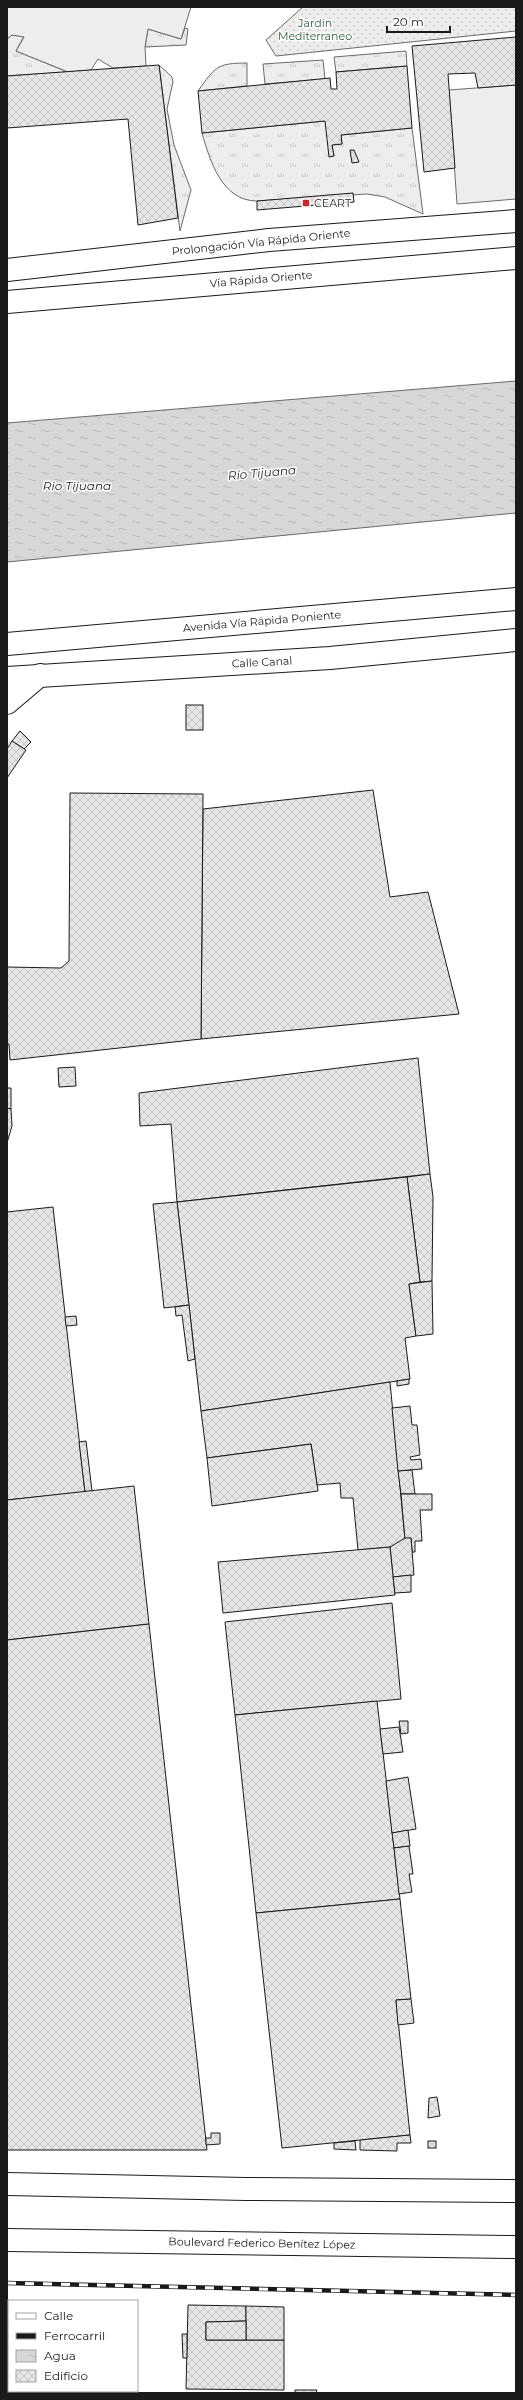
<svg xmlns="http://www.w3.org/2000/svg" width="523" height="2400" font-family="Montserrat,sans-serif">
  <defs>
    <pattern id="grass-tufts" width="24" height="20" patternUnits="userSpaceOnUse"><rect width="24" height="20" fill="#ededed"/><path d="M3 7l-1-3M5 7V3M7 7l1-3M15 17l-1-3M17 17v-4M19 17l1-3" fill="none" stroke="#cbcbcb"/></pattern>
    <pattern id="garden-dots" width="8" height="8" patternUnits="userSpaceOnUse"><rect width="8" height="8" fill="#ededed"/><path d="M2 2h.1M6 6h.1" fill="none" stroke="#cbcbcb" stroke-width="1.8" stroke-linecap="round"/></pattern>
    <pattern id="water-ripples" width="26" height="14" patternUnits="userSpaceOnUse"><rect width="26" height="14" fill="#d7d7d7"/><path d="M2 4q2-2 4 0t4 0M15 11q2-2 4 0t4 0" fill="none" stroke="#b8b8b8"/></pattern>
    <pattern id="building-cross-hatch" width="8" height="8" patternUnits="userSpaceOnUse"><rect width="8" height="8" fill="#e6e6e6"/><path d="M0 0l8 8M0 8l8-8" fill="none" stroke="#c5c5c5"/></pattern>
  </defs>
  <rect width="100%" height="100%" fill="#fff"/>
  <g fill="url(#grass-tufts)" stroke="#6a6a6a">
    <path d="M 185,28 L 188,29 L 186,45 L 145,47 L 148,29 L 181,39 Z"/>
    <path d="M 12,35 L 24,36 L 16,51 L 68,72 L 7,76 L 7,39 Z"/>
    <path d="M 406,51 L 407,66 L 336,72 L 334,57 Z"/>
    <path d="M 323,60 L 325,79 L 265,84 L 263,64 Z"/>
    <path d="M 247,63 L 247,86 L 198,91 C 215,67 217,63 247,63 Z"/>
    <path d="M 159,65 L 172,77 L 173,82 L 167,109 L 174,145 L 191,190 L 180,231 Z"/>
    <path d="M 325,121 L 334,156 L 332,145 L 342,144 L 341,135 L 412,128 L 423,214 L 385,197 L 367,194 L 257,201 C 222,201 210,161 202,133 Z"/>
  </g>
  <path fill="url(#garden-dots)" stroke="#6a6a6a" d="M 303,7 L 516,7 L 516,31 L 276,56 L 266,40 Z"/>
  <g fill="#ededed" stroke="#6a6a6a">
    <path d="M 7,7 L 191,7 L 181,39 L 148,29 L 145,47 L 146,66 L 113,68 L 98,59 L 91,70 L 68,72 L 16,51 L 24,37 L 12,35 L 7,39 Z"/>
    <path d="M 516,85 L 516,199 L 457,204 L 449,90 Z"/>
  </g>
  <path fill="url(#water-ripples)" stroke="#6a6a6a" d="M 516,381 L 516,513 L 7,562 L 7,423 Z"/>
  <g fill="url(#building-cross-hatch)" stroke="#1a1a1a">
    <path d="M 516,37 L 516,85 L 478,88 L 475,73 L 448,74 L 455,168 L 424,172 L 412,46 Z"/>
    <path d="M 159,65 L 178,218 L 138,225 L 128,119 L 7,128 L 7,76 Z"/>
    <path d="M 407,66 L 412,128 L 341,135 L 342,144 L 332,145 L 334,156 L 329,157 L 325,121 L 202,133 L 198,91 L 330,78 L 331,89 L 337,89 L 336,72 Z"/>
    <path d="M 350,150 L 354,150 L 359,162 L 352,163 Z"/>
    <path d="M 353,193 L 354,202 L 257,210 L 257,201 Z"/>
    <rect x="186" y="705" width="17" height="25"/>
    <path d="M 20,731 L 31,742 L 24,749 L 12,741 Z"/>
    <path d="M 12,741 L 26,750 L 7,778 L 7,749 Z"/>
    <path d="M 373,790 L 390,897 L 428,892 L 459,1014 L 201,1039 L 203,809 Z"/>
    <path d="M 70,793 L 203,794 L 201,1039 L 10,1060 L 9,1044 L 7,1044 L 7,967 L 61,968 L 69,961 Z"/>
    <path d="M 418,1058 L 430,1174 L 177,1202 L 171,1124 L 140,1126 L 139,1093 Z"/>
    <path d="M 75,1067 L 76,1086 L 59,1087 L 58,1068 Z"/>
    <path d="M 7,1088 L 11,1088 L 11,1109 L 7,1108 Z"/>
    <path d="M 7,1108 L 11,1109 L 12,1126 L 7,1143 Z"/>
    <path d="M 430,1174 L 433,1197 L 432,1281 L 420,1282 L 407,1177 Z"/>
    <path d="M 407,1177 L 420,1282 L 409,1284 L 416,1336 L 405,1338 L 410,1379 L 201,1411 L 177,1202 Z"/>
    <path d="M 177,1202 L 189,1305 L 164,1308 L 153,1204 Z"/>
    <path d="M 53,1207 L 85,1492 L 7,1500 L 7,1212 Z"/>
    <path d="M 432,1281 L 433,1334 L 416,1336 L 409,1284 Z"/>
    <path d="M 189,1305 L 195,1359 L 188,1361 L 182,1315 L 176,1316 L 175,1307 Z"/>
    <path d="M 76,1316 L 77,1325 L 66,1326 L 65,1317 Z"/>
    <path d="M 409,1379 L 409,1384 L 397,1386 L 397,1381 Z"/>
    <path d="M 390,1382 L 405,1539 L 391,1547 L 358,1550 L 353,1498 L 341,1498 L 340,1483 L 317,1485 L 311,1444 L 207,1458 L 201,1411 Z"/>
    <path d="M 410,1406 L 412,1425 L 417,1425 L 420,1455 L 410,1457 L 411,1460 L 421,1459 L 422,1469 L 398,1471 L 392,1408 Z"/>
    <path d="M 86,1441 L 92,1491 L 85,1492 L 79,1442 Z"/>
    <path d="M 311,1444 L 318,1491 L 212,1506 L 207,1458 Z"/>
    <path d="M 412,1470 L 415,1494 L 401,1494 L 398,1471 Z"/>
    <path d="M 134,1486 L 149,1624 L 7,1640 L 7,1500 Z"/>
    <path d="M 401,1494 L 432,1494 L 432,1510 L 420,1510 L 422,1541 L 415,1541 L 415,1552 L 412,1552 L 411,1538 L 405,1539 Z"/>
    <path d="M 405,1538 L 411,1538 L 414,1575 L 393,1577 L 390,1547 Z"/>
    <path d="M 390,1547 L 395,1595 L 223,1613 L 218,1562 Z"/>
    <path d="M 411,1575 L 411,1592 L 395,1593 L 393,1577 Z"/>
    <path d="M 392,1603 L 401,1699 L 235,1715 L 225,1622 Z"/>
    <path d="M 149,1624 L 207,2150 L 7,2150 L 7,1640 Z"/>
    <path d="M 377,1701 L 400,1899 L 256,1913 L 235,1715 Z"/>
    <path d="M 399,1721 L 408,1721 L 408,1733 L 401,1734 Z"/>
    <path d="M 399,1727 L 403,1752 L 383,1754 L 380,1729 Z"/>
    <path d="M 408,1777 L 416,1829 L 392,1833 L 386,1781 Z"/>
    <path d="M 408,1830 L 410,1846 L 394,1848 L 392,1833 Z"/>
    <path d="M 409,1846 L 413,1874 L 409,1874 L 412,1892 L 399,1894 L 394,1848 Z"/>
    <path d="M 400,1899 L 411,1999 L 396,2000 L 410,2135 L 282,2148 L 256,1913 Z"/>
    <path d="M 411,1999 L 414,2023 L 398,2025 L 396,2000 Z"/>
    <path d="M 437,2097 L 440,2116 L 428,2118 L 429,2098 Z"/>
    <path d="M 211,2133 L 220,2133 L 220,2144 L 206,2145 L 206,2138 L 211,2138 Z"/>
    <path d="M 410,2135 L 411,2143 L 397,2143 L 397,2151 L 360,2150 L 360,2140 Z"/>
    <path d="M 355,2141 L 356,2150 L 334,2149 L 334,2143 Z"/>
    <rect x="428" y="2141" width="8" height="7"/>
    <path d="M 188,2305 L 246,2306 L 246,2321 L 206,2322 L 206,2340 L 284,2340 L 284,2390 L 186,2389 Z"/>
    <path d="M 246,2306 L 284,2307 L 284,2340 L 246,2340 Z"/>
    <path d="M 246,2321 L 246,2340 L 206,2340 L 206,2322 Z"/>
    <path d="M 182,2334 L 187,2334 L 187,2358 L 183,2358 Z"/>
    <rect x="7" y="2353" width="2" height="37"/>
    <path d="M 295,2390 L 317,2390 L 316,2393 L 295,2393 Z"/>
    <rect x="41" y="2391" width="29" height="2"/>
  </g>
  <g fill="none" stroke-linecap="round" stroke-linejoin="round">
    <defs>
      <g id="major">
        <path d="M 7,270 L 269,240 L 516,221"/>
        <path d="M 7,678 L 330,658 L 516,640"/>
        <path d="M 7,703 L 40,675"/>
        <path d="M 7,2184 L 246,2189 L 516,2191"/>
        <path d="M 7,2240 L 516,2247"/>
      </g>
      <g id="highway">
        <path d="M 7,302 L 516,258"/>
        <path d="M 7,644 L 516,599"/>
      </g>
    </defs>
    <use href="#major" stroke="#1a1a1a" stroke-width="24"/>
    <use href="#highway" stroke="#1a1a1a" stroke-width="24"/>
    <use href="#major" stroke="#fff" stroke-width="22"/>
    <use href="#highway" stroke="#fff" stroke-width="22"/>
    <defs>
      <path id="rail" d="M 7,2283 L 516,2295"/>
    </defs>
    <use href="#rail" stroke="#1a1a1a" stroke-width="4.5"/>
    <use href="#rail" stroke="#fff" stroke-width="3" stroke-dasharray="9" stroke-linecap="butt"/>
  </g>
  <rect fill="#c62828" stroke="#fff" stroke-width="1.5" x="302" y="199" width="8" height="8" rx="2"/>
  <g text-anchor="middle" stroke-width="3" stroke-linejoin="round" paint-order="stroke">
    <g font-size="11" fill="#2b5a34" stroke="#fff">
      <text x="315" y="27">Jardin<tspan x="315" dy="13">Mediterraneo</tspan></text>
    </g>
    <g font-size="11" fill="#1a1a1a" stroke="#fff" text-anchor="start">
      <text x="314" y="207">CEART</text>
    </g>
    <g font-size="11" fill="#1a1a1a" stroke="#fff">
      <text transform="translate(261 242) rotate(-6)" y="4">Prolongación Vía Rápida Oriente</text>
      <text transform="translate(261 279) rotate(-5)" y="4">Vía Rápida Oriente</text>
      <text transform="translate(262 621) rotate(-5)" y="4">Avenida Vía Rápida Poniente</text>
      <text transform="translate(262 662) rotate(-3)" y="4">Calle Canal</text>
      <text transform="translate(262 2243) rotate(1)" y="4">Boulevard Federico Benítez López</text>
    </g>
    <g font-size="12" font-style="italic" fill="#1a1a1a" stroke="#fff">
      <text transform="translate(262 473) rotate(-5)" y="4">Río Tijuana</text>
      <text x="77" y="490">Rio Tijuana</text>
    </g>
  </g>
  <rect width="523" height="2400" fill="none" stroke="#1a1a1a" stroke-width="16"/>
  <rect x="8" y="2300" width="130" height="92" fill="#ffffff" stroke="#a3a3a3"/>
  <rect x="16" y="2313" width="20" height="6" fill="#ffffff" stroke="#a3a3a3"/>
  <text x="44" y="2320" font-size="12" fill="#1a1a1a">Calle</text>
  <rect x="16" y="2333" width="20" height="6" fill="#1a1a1a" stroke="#a3a3a3"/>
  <text x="44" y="2340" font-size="12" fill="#1a1a1a">Ferrocarril</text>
  <rect x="16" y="2350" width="20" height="12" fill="url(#water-ripples)" stroke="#a3a3a3"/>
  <text x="44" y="2360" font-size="12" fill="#1a1a1a">Agua</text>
  <rect x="16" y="2370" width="20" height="12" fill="url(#building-cross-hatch)" stroke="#a3a3a3"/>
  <text x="44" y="2380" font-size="12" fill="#1a1a1a">Edificio</text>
  <path d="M387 26v6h63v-6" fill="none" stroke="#1a1a1a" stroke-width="2"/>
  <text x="393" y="26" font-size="12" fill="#1a1a1a" stroke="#ffffff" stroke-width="3" paint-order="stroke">20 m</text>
</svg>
